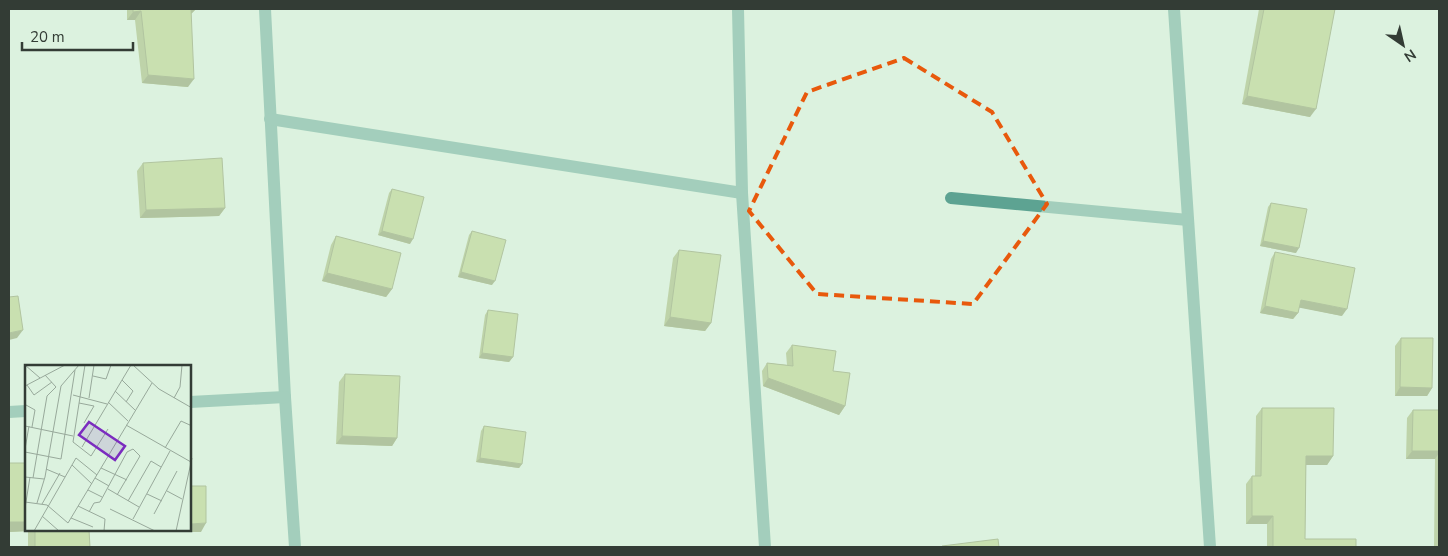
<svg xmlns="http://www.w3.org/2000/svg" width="1448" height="556" font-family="'Nunito Sans',sans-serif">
  <rect width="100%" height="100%" fill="#dcf2df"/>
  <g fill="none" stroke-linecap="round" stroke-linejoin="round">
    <g stroke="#5da392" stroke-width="12">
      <path d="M 265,9 L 285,397 L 295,547"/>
      <path d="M 738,9 L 742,193 L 765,547"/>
      <path d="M 1174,9 L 1210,547"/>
      <path d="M 270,119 L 742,193"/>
      <path d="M 951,198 L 1188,220"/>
      <path d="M 190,402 L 285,397"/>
      <path d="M 9,412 L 26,411"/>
    </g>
  </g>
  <g fill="#99ae68">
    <path d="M 127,9 L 196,9 L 191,14 L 188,87 L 142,83 L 135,20 L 127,20 Z"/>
    <path d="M 1259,9 L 1335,9 L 1310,117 L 1242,104 Z"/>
    <path d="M 143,163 L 225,208 L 219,216 L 140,218 L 137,171 Z"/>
    <path d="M 392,189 L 410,244 L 378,235 L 389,193 Z"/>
    <path d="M 1271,203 L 1296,253 L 1260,246 L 1268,207 Z"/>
    <path d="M 472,231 L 492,285 L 458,277 L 469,235 Z"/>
    <path d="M 336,236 L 392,289 L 386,297 L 322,281 L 331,245 Z"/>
    <path d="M 679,250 L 711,323 L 705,331 L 664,326 L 673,258 Z"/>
    <path d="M 1275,252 L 1342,316 L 1299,307 L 1298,313 L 1293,319 L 1260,313 L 1271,259 Z"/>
    <path d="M 488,310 L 513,357 L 509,362 L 479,358 L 485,315 Z"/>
    <path d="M 1401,338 L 1432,388 L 1427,396 L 1395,396 L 1395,346 Z"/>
    <path d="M 792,345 L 833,371 L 845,406 L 839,415 L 763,386 L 762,371 L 767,363 L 787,365 L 786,353 Z"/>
    <path d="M 345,374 L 397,438 L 392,446 L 336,444 L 339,382 Z"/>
    <path d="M 1262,408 L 1333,456 L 1327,465 L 1306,465 L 1305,539 L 1356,547 L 1267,547 L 1267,524 L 1246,524 L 1246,484 L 1252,476 L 1255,476 L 1256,416 Z"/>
    <path d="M 1413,410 L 1439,410 L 1439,547 L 1434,547 L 1435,459 L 1406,459 L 1407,418 Z"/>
    <path d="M 484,426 L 522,464 L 519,468 L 476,462 L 481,431 Z"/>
    <path d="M 9,463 L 26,530 L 89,530 L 90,547 L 28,547 L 28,531 L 9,532 Z"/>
  </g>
  <g fill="#7d8d55">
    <path d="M 189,9 L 196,9 L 192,13 L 185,14 Z"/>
    <path d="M 141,11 L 135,20 L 127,20 L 133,12 Z"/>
    <path d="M 148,75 L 194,79 L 188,87 L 142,83 Z"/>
    <path d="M 1247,96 L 1316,109 L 1310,117 L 1242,104 Z"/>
    <path d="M 225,208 L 219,216 L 140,218 L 146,210 Z"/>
    <path d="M 382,231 L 413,239 L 410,244 L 378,235 Z"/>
    <path d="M 1263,241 L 1299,248 L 1296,253 L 1260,246 Z"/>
    <path d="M 461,272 L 495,281 L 492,285 L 458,277 Z"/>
    <path d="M 327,273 L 392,289 L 386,297 L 322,281 Z"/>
    <path d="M 1301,300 L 1347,309 L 1342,316 L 1296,307 Z"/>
    <path d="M 1265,306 L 1298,313 L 1293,319 L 1260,313 Z"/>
    <path d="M 670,317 L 711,323 L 705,331 L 664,326 Z"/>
    <path d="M 23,330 L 17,338 L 9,340 L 9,333 Z"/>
    <path d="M 482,353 L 513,357 L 509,362 L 479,358 Z"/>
    <path d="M 768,378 L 845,406 L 839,415 L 763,386 Z"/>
    <path d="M 1400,387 L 1432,388 L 1427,396 L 1395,396 Z"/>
    <path d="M 342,436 L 397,438 L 392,446 L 336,444 Z"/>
    <path d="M 1412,451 L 1439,451 L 1439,453 L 1435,459 L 1406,459 Z"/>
    <path d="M 1306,456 L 1333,456 L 1327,465 L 1300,465 Z"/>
    <path d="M 480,458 L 522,464 L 519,468 L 476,462 Z"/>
    <path d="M 1252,516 L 1273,516 L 1267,524 L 1246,524 Z"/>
    <path d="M 9,522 L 26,522 L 26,530 L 29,530 L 28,531 L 9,532 Z"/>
    <path d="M 206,523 L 201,532 L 155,532 L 156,530 L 190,530 L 190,524 Z"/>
  </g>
  <g fill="#b2ca79" stroke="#7d8d55">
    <path d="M 133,9 L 191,9 L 194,79 L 148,75 L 141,11 L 133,12 Z"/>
    <path d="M 1264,9 L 1335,9 L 1316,109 L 1247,96 Z"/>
    <path d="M 222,158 L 225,208 L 146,210 L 143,163 Z"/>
    <path d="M 392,189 L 424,197 L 413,239 L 382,231 Z"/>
    <path d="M 1271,203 L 1307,209 L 1299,248 L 1263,241 Z"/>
    <path d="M 472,231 L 506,240 L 495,281 L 461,272 Z"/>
    <path d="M 336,236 L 401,253 L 392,289 L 327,273 Z"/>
    <path d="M 679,250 L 721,255 L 711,323 L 670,317 Z"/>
    <path d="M 1275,252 L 1355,268 L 1347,309 L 1301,300 L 1298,313 L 1265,306 Z"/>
    <path d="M 18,296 L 23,330 L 9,333 L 9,297 Z"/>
    <path d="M 488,310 L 518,314 L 513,357 L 482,353 Z"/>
    <path d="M 1401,338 L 1433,338 L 1432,388 L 1400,387 Z"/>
    <path d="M 792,345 L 836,351 L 833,371 L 850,373 L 845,406 L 768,378 L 767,363 L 793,366 Z"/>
    <path d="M 345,374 L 400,376 L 397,438 L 342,436 Z"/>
    <path d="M 1262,408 L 1334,408 L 1333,456 L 1306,456 L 1305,539 L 1356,539 L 1356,547 L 1273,547 L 1273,516 L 1252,516 L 1252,476 L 1261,476 Z"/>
    <path d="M 1413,410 L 1439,410 L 1439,451 L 1412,451 Z"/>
    <path d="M 484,426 L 526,432 L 522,464 L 480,458 Z"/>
    <rect x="9" y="463" width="17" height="59"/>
    <path d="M 190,486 L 206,486 L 206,523 L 190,524 Z"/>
    <path d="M 35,530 L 89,530 L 90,547 L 35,547 Z"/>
    <path d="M 998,539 L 999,547 L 942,547 L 942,546 Z"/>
  </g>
  <path d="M0 0H1448V556H0ZM 904,58 L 992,112 L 1047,204 L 973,304 L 817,294 L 749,211 L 807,92 Z" fill="#dcf2df" fill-opacity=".55" fill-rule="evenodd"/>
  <path fill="none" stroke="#e8590c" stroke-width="4" stroke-dasharray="10 6" stroke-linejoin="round" d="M 904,58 L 992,112 L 1047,204 L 973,304 L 817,294 L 749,211 L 807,92 Z"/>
  <g transform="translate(25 365)">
    <rect width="166" height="166" fill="#dcf2df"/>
    <path fill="none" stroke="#98a99b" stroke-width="1" d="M 0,0 L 15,13M 60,0 L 48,77 L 66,91 L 83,64M 108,0 L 134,24 L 167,43M 20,10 L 31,22M 68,11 L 81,14 L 86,0M 97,15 L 108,26 L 101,37M 2,20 L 9,30 L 27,17M 0,21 L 40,0M 90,26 L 110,45M 48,30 L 82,39M 64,33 L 69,0M 149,33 L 155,22 L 157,0M 83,37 L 103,56M 54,38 L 69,41 L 59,58M 1,40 L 10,45 L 7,62M 101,60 L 166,97M 0,61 L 48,71M 57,82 L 106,0M 140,83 L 156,56 L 167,61M 0,84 L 4,61M 0,87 L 36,94 L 50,5M 47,100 L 67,119M 76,103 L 102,115M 21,104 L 40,112M 0,112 L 19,114M 8,113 L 22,31 L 31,22M 70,113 L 84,121M 83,124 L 114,142M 63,125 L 77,132M 142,126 L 157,134M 122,129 L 137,136M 103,136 L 126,96 L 136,102M 0,137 L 22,140 L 43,158 L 127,18M 12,138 L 20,112 L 36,21 L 54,0M 17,139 L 35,108M 53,141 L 80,154 L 79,166M 0,143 L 5,112M 85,144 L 130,166M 64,147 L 69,138 L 75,137 L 102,87 L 108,84 L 115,91 L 92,130M 129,149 L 152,106M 17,151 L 34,166M 46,153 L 68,162M 108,154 L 145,86M 9,166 L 51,93 L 72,110M 151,166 L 167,93"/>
    <path fill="#7b2cbf" fill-opacity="0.15" stroke="#7b2cbf" stroke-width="2.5" d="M 64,57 L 100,81 L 90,95 L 54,70 Z"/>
    <rect width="166" height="166" fill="none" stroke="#333c35" stroke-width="2.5"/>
  </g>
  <rect width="1448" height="556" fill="none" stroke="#333c35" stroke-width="20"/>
  <g transform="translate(1403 45) rotate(146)" stroke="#dcf2df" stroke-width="4" paint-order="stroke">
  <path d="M0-4L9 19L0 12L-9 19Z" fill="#333c35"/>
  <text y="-8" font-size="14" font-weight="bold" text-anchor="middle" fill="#333c35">N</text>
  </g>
  <path d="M22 42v8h111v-8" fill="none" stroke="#333c35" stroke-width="2.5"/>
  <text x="30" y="42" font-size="15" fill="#333c35" stroke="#dcf2df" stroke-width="4" paint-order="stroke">20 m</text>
</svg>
